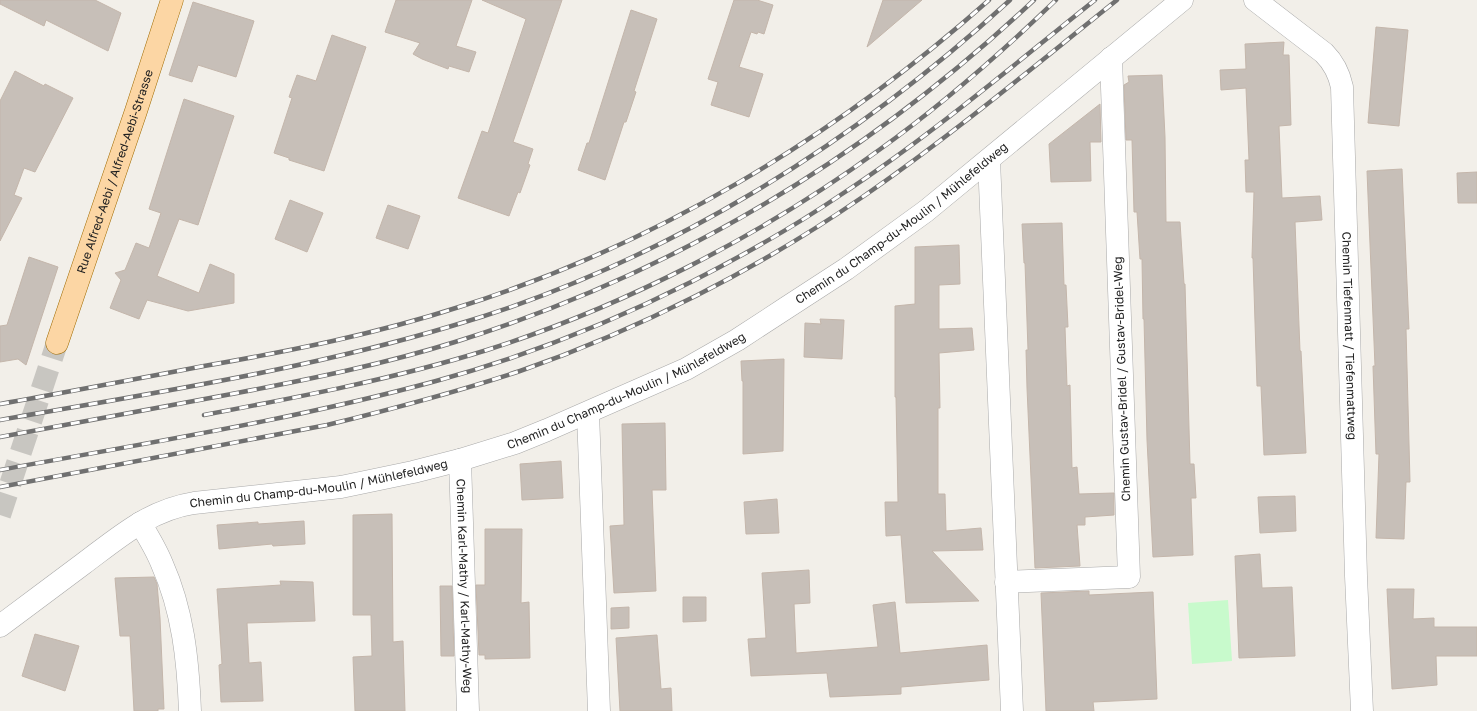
<svg xmlns="http://www.w3.org/2000/svg" width="1477" height="711" font-family="'Golos Text',sans-serif">
  <rect width="100%" height="100%" fill="#f2efe9"/>
  <path fill="#c8facc" d="M 1228,600 L 1232,661 L 1192,664 L 1188,603 Z"/>
  <g fill="#c7bfb8" stroke="#c4b6ab">
    <path d="M 0,0 L 95,0 L 121,13 L 108,51 L 46,20 L 44,26 L 0,4 Z"/>
    <path d="M 396,0 L 472,0 L 456,46 L 476,52 L 469,72 L 449,66 L 448,69 L 422,59 L 413,54 L 420,43 L 385,32 Z"/>
    <path d="M 482,0 L 562,0 L 513,142 L 533,149 L 528,164 L 530,165 L 520,193 L 518,192 L 509,216 L 458,198 L 482,131 L 488,133 L 526,19 Z"/>
    <path d="M 734,0 L 757,0 L 773,5 L 764,34 L 758,32 L 757,34 L 751,32 L 739,67 L 763,74 L 749,117 L 711,105 L 718,82 L 708,79 Z"/>
    <path d="M 883,0 L 922,0 L 867,47 Z"/>
    <path d="M 193,2 L 254,21 L 236,77 L 198,65 L 192,82 L 169,75 Z"/>
    <path d="M 631,10 L 657,19 L 634,91 L 636,92 L 626,122 L 624,122 L 605,180 L 578,170 L 587,143 L 589,143 Z"/>
    <path d="M 1376,27 L 1408,30 L 1399,126 L 1368,123 Z"/>
    <path d="M 332,35 L 366,47 L 324,171 L 289,160 L 289,158 L 274,153 L 292,98 L 289,97 L 297,75 L 316,81 Z"/>
    <path d="M 1284,42 L 1283,55 L 1289,55 L 1291,125 L 1279,126 L 1282,198 L 1320,196 L 1322,220 L 1295,222 L 1300,351 L 1301,351 L 1306,453 L 1264,455 L 1261,386 L 1257,386 L 1253,258 L 1252,258 L 1254,192 L 1246,192 L 1245,160 L 1249,160 L 1246,88 L 1221,90 L 1220,70 L 1246,69 L 1245,44 Z"/>
    <path d="M 15,71 L 44,86 L 45,84 L 73,98 L 35,172 L 24,168 L 14,195 L 22,198 L 0,241 L 0,101 Z"/>
    <path d="M 1162,75 L 1165,137 L 1166,222 L 1180,222 L 1184,284 L 1185,284 L 1190,464 L 1194,464 L 1196,498 L 1191,498 L 1193,555 L 1153,557 L 1147,440 L 1144,319 L 1143,319 L 1142,259 L 1140,259 L 1137,212 L 1134,212 L 1132,140 L 1126,140 L 1124,85 L 1129,82 L 1128,76 Z"/>
    <path d="M 184,99 L 234,116 L 198,225 L 179,219 L 157,276 L 199,293 L 210,264 L 234,274 L 234,303 L 188,311 L 147,300 L 139,319 L 110,308 L 121,280 L 115,273 L 125,270 L 136,243 L 149,248 L 161,213 L 149,209 Z"/>
    <path d="M 1100,104 L 1101,142 L 1090,142 L 1091,181 L 1051,182 L 1049,144 Z"/>
    <path d="M 1402,169 L 1409,329 L 1406,329 L 1410,482 L 1406,482 L 1404,539 L 1376,538 L 1379,454 L 1376,454 L 1373,366 L 1375,366 L 1367,171 Z"/>
    <path d="M 1477,172 L 1477,203 L 1458,203 L 1457,173 Z"/>
    <path d="M 290,200 L 323,213 L 307,252 L 275,239 Z"/>
    <path d="M 388,205 L 420,216 L 408,249 L 376,238 Z"/>
    <path d="M 1062,223 L 1064,285 L 1066,285 L 1068,327 L 1065,327 L 1067,386 L 1070,385 L 1072,468 L 1077,467 L 1079,494 L 1114,493 L 1114,515 L 1085,517 L 1085,525 L 1077,525 L 1080,566 L 1035,568 L 1027,388 L 1026,350 L 1028,350 L 1025,263 L 1024,263 L 1022,224 Z"/>
    <path d="M 959,245 L 960,284 L 939,285 L 939,329 L 972,328 L 974,350 L 939,353 L 940,408 L 938,408 L 938,494 L 945,494 L 946,531 L 981,528 L 983,550 L 932,551 L 979,601 L 906,603 L 901,535 L 886,536 L 885,502 L 898,502 L 896,397 L 895,397 L 895,306 L 915,304 L 915,247 Z"/>
    <path d="M 29,257 L 58,267 L 26,365 L 18,359 L 0,362 L 0,326 L 7,325 Z"/>
    <path d="M 820,319 L 844,320 L 842,359 L 804,357 L 805,323 L 821,324 Z"/>
    <path d="M 784,359 L 783,451 L 743,454 L 743,381 L 742,381 L 741,361 Z"/>
    <path d="M 665,423 L 666,490 L 652,490 L 656,591 L 614,593 L 610,526 L 624,525 L 622,424 Z"/>
    <path d="M 561,461 L 563,498 L 522,500 L 520,464 Z"/>
    <path d="M 1295,496 L 1296,531 L 1260,533 L 1258,497 Z"/>
    <path d="M 777,499 L 779,533 L 746,534 L 744,502 Z"/>
    <path d="M 392,514 L 393,642 L 403,641 L 405,711 L 355,711 L 353,657 L 372,656 L 371,615 L 353,615 L 353,515 Z"/>
    <path d="M 304,521 L 305,544 L 273,546 L 272,544 L 219,549 L 217,525 L 258,522 L 258,524 Z"/>
    <path d="M 485,529 L 522,529 L 521,603 L 529,602 L 530,658 L 485,659 L 485,655 L 479,655 L 476,585 L 485,585 Z"/>
    <path d="M 1260,554 L 1262,588 L 1292,587 L 1295,656 L 1239,658 L 1235,556 Z"/>
    <path d="M 809,570 L 810,603 L 794,604 L 796,653 L 878,647 L 873,605 L 895,602 L 900,653 L 987,645 L 989,680 L 901,687 L 901,694 L 830,697 L 827,673 L 751,676 L 748,639 L 766,638 L 762,573 Z"/>
    <path d="M 154,577 L 157,584 L 160,618 L 164,709 L 158,709 L 158,711 L 134,711 L 130,636 L 120,636 L 115,578 Z"/>
    <path d="M 280,581 L 313,582 L 315,621 L 247,623 L 249,663 L 261,662 L 263,701 L 221,702 L 219,665 L 222,664 L 217,589 L 281,585 Z"/>
    <path d="M 440,586 L 452,586 L 454,656 L 441,656 Z"/>
    <path d="M 1387,589 L 1414,589 L 1413,619 L 1434,618 L 1434,627 L 1477,627 L 1477,656 L 1436,656 L 1437,685 L 1392,689 Z"/>
    <path d="M 1089,591 L 1089,595 L 1153,592 L 1157,699 L 1093,702 L 1094,711 L 1046,711 L 1041,593 Z"/>
    <path d="M 683,597 L 706,597 L 706,621 L 683,622 Z"/>
    <path d="M 629,607 L 629,628 L 611,629 L 611,608 Z"/>
    <path d="M 35,634 L 79,646 L 65,691 L 22,676 Z"/>
    <path d="M 657,635 L 661,689 L 671,688 L 672,711 L 620,711 L 616,638 Z"/>
  </g>
  <g fill="none" stroke-linecap="round" stroke-linejoin="round">
    <path stroke="#c8c6c1" stroke-width="22" stroke-dasharray="22 11" stroke-linecap="butt" d="M 0,515 L 57,343"/>
    <defs>
      <g id="minor">
        <path id="s1" d="M 1255,0 L 1324,53 C 1334,63 1339,73 1342,87 L 1356,576 L 1362,711"/>
        <path d="M 989,160 L 1012,711"/>
        <path d="M 588,413 L 599,711"/>
        <path id="s2" d="M 460,460 L 468,711"/>
        <path d="M 140,523 C 148,536 156,549 162,564 C 183,611 188,660 190,711"/>
        <path d="M 1006,582 L 1129,577 L 1111,58"/>
        <path id="s3" d="M 0,626 C 28,605 55,585 83,564 C 118,538 149,510 194,503 L 341,487 L 413,472 L 460,460 L 515,443 L 547,430 L 686,369 L 737,340 L 786,308 L 846,269 L 926,211 L 1182,0"/>
      </g>
      <g id="primary">
        <path id="s4" d="M 57,343 L 136,111 L 172,0"/>
      </g>
    </defs>
    <use href="#minor" stroke="#a9a9a9" stroke-width="23"/>
    <use href="#primary" stroke="#a06b00" stroke-width="23"/>
    <use href="#minor" stroke="#fff" stroke-width="22"/>
    <use href="#primary" stroke="#fcd6a4" stroke-width="22"/>
    <defs>
      <g id="rail">
        <path d="M 0,404 C 68,392 136,379 204,366 C 290,351 376,334 459,307 C 656,245 835,137 989,0"/>
        <path d="M 204,415 C 299,397 394,379 487,350 C 625,306 762,235 879,150 C 942,105 1000,54 1056,0"/>
        <path d="M 0,420 C 152,393 306,370 455,325 C 662,264 852,145 1010,0"/>
        <path d="M 0,437 C 79,422 158,408 237,393 C 311,379 384,364 455,342 C 675,273 867,157 1034,0"/>
        <path d="M 0,470 C 146,443 293,420 436,381 C 524,357 610,323 691,282 C 742,256 792,228 839,196 C 929,137 1011,67 1095,0"/>
        <path d="M 0,487 L 327,425 C 392,409 457,392 520,371 C 638,330 758,269 861,198 C 950,137 1033,67 1117,0"/>
      </g>
    </defs>
    <use href="#rail" stroke="#707070" stroke-width="4.5"/>
    <use href="#rail" stroke="#fff" stroke-width="3" stroke-dasharray="9" stroke-linecap="butt"/>
  </g>
  <g text-anchor="middle" stroke-width="4" stroke-linejoin="round" paint-order="stroke">
    <g font-size="12" fill="#222" stroke="#fff">
      <text dy="4" stroke="none"><textPath href="#s4" startOffset="181">Rue Alfred-Aebi / Alfred-Aebi-Strasse</textPath></text>
      <text dy="4" stroke="none"><textPath href="#s3" startOffset="1006">Chemin du Champ-du-Moulin / Mühlefeldweg</textPath></text>
      <text dy="4" stroke="none"><textPath href="#s1" startOffset="375">Chemin Tiefenmatt / Tiefenmattweg</textPath></text>
      <text transform="translate(1122 379) rotate(-92)" y="4">Chemin Gustav-Bridel / Gustav-Bridel-Weg</text>
      <text dy="4" stroke="none"><textPath href="#s3" startOffset="682">Chemin du Champ-du-Moulin / Mühlefeldweg</textPath></text>
      <text dy="4" stroke="none"><textPath href="#s3" startOffset="358">Chemin du Champ-du-Moulin / Mühlefeldweg</textPath></text>
      <text dy="4" stroke="none"><textPath href="#s2" startOffset="126">Chemin Karl-Mathy / Karl-Mathy-Weg</textPath></text>
    </g>
  </g>
</svg>
